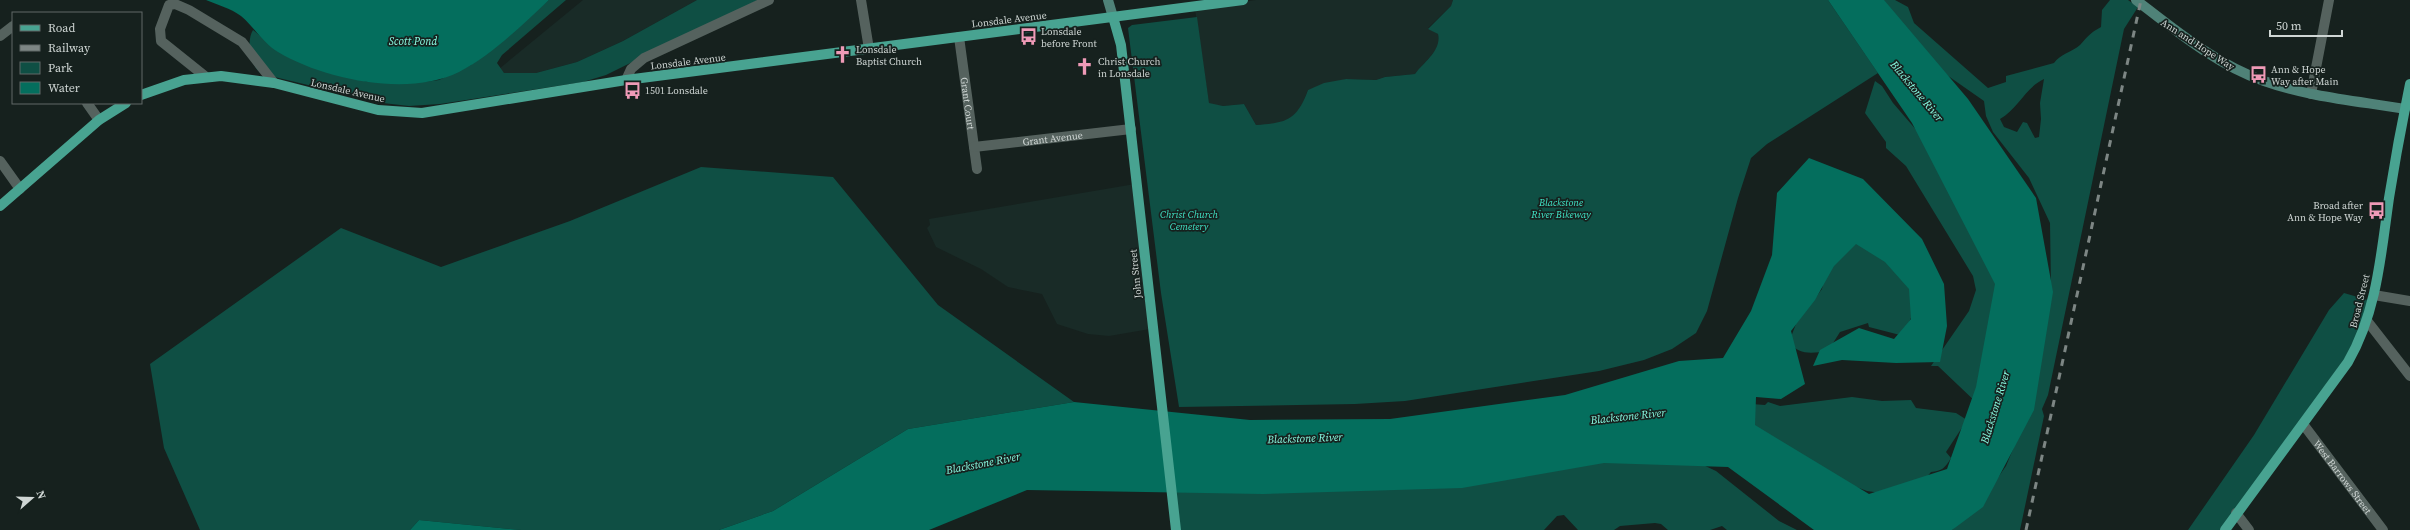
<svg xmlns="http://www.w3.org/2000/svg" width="2410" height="530" font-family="'Source Serif 4',serif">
  <rect width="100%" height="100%" fill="#16211e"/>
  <g fill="#192b27">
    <path d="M 583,0 L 697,0 L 623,41 L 577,62 L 536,73 L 504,73 L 499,69 Z"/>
    <path d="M 1256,0 L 1453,0 L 1451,6 L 1428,28 L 1438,34 L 1440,42 L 1437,49 L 1415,74 L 1385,77 L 1376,80 L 1346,79 L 1308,90 L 1301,108 L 1291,118 L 1276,124 L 1256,125 L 1244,104 L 1223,106 L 1209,104 L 1195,9 Z"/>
    <path d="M 1135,184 L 1150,329 L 1109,336 L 1088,334 L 1057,324 L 1042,294 L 1008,287 L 981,269 L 936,247 L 927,228 L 930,225 L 929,219 Z"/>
  </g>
  <g fill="#0f4f44" fill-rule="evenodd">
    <path d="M 549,0 L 566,0 L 502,55 L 497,63 L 504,73 L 536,73 L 577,62 L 623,41 L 697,0 L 758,0 L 606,75 L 583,82 L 440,104 L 409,106 L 383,103 L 262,74 C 250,67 246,41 253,30 L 278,51 L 367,82 L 425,82 L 439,80 L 471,65 Z"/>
    <path d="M 1453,0 L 1828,0 L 1878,73 L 1767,144 L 1751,158 L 1738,198 L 1707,311 L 1696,333 L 1672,349 L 1644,360 L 1599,371 L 1405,401 L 1355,404 L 1179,407 L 1161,293 L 1128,28 L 1132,25 L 1197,17 L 1209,103 L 1223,106 L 1244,104 L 1256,125 C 1287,123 1297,120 1308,90 L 1324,83 L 1346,79 L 1376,80 L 1385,77 L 1415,74 C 1424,62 1442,50 1438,34 L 1428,29 L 1451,6 Z"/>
    <path d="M 1872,0 L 1895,0 L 1908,7 L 1914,23 L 1988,88 L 2006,82 L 2006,76 L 2054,63 C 2060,54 2072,52 2080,45 C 2088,36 2090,33 2101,27 L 2102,10 L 2110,0 L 2128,0 L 2138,7 L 2124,29 L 2048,395 L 2042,409 L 2044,416 L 2020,530 L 1952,530 L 1986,495 L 2006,466 L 2021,430 L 2051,286 L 2050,223 L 2029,178 L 1993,132 L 1986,116 L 1984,101 L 1921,57 ZM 2044,79 L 2040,103 L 2041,119 L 2039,137 L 2035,138 L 2027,123 L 2023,122 L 2017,132 L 2004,127 L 2000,119 C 2018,109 2026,87 2044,79 Z"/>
    <path d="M 1875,81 L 1882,86 L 1893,103 L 1930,146 L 2001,273 L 1978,404 L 1938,366 L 1931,366 L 1969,311 L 1976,290 L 1973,276 L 1906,166 L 1886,148 L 1886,142 L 1865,113 Z"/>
    <path d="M 701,167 L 833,177 L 938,305 L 1074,402 L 908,429 L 773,511 L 719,530 L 521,530 L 419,520 L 410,530 L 200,530 L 164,448 L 150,364 L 341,228 L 441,267 L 570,221 Z"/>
    <path d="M 1855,241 C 1874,248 1909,278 1914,298 C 1917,312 1908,325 1900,335 L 1869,327 L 1868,323 L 1840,332 L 1828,351 C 1813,353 1799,356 1789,342 L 1796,324 L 1822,289 L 1828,259 Z"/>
    <path d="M 2344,293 L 2368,300 L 2362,325 L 2345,358 L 2220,530 L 2188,530 L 2254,435 L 2329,310 Z"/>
    <path d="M 1852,397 L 1882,401 L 1911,400 L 1916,408 L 1956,413 L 1967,420 L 1946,452 L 1951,458 C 1945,468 1942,471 1931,472 L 1925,479 L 1895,495 L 1867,491 L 1819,473 L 1751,425 L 1738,403 L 1765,405 L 1768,402 L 1780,406 Z"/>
    <path d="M 1623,447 L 1701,464 L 1716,471 L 1779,521 L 1797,530 L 1727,530 L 1722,526 L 1710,530 L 1668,530 L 1661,524 L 1655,523 L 1620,526 L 1614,530 L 1578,530 L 1564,515 L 1557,516 L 1544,530 L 1176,530 L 1172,490 Z"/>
  </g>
  <g fill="#046e5d">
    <path d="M 206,0 L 549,0 C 522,25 492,55 459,72 C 409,97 325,80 278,52 C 263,43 254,27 241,16 C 230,8 218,5 206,0 Z"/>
    <path d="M 1828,0 L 1884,0 L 1968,99 L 2036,198 L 2053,292 L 2034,410 L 1983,507 L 1952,530 L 1814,530 L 1728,467 L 1604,463 L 1462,488 L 1263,494 L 1027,490 L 929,530 L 719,530 L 773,511 L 908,429 L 1074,402 L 1250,420 L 1390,419 L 1565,395 L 1679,361 L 1723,358 L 1751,311 L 1772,255 L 1777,193 L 1809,158 L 1863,179 L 1922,239 L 1944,284 L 1947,326 L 1940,362 L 1896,363 L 1842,360 L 1813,366 L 1820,350 L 1859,328 L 1894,339 L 1911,319 L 1909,289 L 1885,262 L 1856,244 L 1834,266 L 1815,300 L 1791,331 L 1805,384 L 1781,399 L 1756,397 L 1755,425 L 1869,494 L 1947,469 L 1976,387 L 1995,284 L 1912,123 Z"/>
    <path d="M 419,520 L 521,530 L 410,530 Z"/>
  </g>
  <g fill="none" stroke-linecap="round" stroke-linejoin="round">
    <g stroke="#55625e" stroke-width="10">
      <path d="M 861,0 L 869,49"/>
      <path d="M 0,36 L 13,26"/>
      <path id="s1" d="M 959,37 L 977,169"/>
      <path d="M 206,77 L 161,41 L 160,29 L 169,5 L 175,4 L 189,10 L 242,42 L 274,83"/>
      <path d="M 626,80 L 631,69 L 644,58 L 769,0"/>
      <path d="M 2311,94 L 2329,0"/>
      <path d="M 87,103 L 99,120"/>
      <path id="s2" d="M 974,147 L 1131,129"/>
      <path d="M 0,161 L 20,189"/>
      <path d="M 2374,295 L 2410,301"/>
      <path d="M 2368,322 L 2410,376"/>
      <path id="s3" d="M 2303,424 L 2383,530"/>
      <path d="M 2236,513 L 2249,530"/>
    </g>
    <g stroke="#4f8278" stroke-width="10">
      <path d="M 1108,0 L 1113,17"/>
      <path d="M 2136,0 C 2175,30 2217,65 2264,81 C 2309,97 2358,101 2405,109"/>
    </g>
    <g stroke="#48a391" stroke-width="10">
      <path d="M 1113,17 L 1121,45 L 1176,530"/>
      <path d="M 141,95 L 184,80 L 221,76 L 274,83 L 378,110 L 422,113 L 626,80 L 1243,0"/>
      <path d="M 0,206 L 99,120 L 126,103"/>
      <path d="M 2225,530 L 2348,362 C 2377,312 2381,254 2389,198 C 2395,160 2402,122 2410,84"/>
    </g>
    <path stroke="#7d8684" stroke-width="3" stroke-dasharray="7 7" stroke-linecap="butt" d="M 2026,530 L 2141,0"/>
  </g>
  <defs>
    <symbol id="bus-bare" viewBox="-9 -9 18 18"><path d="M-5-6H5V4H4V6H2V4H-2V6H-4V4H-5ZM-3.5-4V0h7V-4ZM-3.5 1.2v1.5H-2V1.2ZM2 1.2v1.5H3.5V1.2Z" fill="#ef9ab7" stroke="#16211e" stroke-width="2.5" paint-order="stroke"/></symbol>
    <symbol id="church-bare" viewBox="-9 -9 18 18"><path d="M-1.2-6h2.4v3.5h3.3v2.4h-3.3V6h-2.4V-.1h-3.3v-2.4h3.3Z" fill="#ef9ab7" stroke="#16211e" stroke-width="2.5" paint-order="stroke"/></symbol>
  </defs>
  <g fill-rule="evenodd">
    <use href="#bus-bare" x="1016" y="24" width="25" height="25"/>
    <use href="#church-bare" x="830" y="42" width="25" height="25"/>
    <use href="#church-bare" x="1072" y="54" width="25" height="25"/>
    <use href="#bus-bare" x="2246" y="62" width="25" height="25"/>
    <use href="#bus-bare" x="620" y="78" width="25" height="25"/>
    <use href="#bus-bare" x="2364" y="198" width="25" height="25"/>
  </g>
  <g text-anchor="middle" stroke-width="3.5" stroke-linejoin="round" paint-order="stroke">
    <g font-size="10" fill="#cfd6d4" stroke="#16211e">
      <text transform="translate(1009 19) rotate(-7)" y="4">Lonsdale Avenue</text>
      <text transform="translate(2198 44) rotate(33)" y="4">Ann and Hope Way</text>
      <text transform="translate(688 61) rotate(-7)" y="4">Lonsdale Avenue</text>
      <text transform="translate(348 90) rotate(13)" y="4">Lonsdale Avenue</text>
      <text dy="4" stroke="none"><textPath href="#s1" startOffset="67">Grant Court</textPath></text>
      <text dy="4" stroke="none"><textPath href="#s2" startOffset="79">Grant Avenue</textPath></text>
      <text transform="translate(1135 274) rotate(-96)" y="4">John Street</text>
      <text transform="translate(2359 301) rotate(-76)" y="4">Broad Street</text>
      <text dy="4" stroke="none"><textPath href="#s3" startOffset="66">West Barrows Street</textPath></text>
    </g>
    <g font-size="10" fill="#cfd6d4" stroke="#16211e" text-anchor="start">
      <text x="1041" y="35">Lonsdale<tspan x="1041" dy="12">before Front</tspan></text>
      <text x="856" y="53">Lonsdale<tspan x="856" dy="12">Baptist Church</tspan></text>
      <text x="1098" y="65">Christ Church<tspan x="1098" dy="12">in Lonsdale</tspan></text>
      <text x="2271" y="73">Ann &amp; Hope<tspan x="2271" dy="12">Way after Main</tspan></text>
      <text x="645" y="94">1501 Lonsdale</text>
      <text x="2363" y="209" text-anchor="end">Broad after<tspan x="2363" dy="12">Ann &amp; Hope Way</tspan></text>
    </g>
    <g font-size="10" font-style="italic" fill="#40e6c8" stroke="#16211e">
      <text x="1561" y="206">Blackstone<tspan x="1561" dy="12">River Bikeway</tspan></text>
      <text x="1189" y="218">Christ Church<tspan x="1189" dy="12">Cemetery</tspan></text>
    </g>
    <g font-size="11" font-style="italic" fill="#8afde4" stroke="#16211e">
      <text x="413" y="45">Scott Pond</text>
      <text transform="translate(1917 91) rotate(50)" y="4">Blackstone River</text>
      <text transform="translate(1995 407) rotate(-73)" y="4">Blackstone River</text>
      <text transform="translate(1628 416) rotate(-6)" y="4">Blackstone River</text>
      <text transform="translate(1305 438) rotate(-2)" y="4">Blackstone River</text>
      <text transform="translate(983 463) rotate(-11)" y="4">Blackstone River</text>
    </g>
  </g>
  <rect x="12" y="12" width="130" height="92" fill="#16211e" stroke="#606967"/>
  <rect x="20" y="25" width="20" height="6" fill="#48a391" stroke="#606967"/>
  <text x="48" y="32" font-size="12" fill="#cfd6d4">Road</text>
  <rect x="20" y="45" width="20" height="6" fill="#7d8684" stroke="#606967"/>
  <text x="48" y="52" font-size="12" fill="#cfd6d4">Railway</text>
  <rect x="20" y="62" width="20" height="12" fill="#0f4f44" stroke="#606967"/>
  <text x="48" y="72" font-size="12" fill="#cfd6d4">Park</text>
  <rect x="20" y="82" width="20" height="12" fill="#046e5d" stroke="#606967"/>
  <text x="48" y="92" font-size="12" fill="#cfd6d4">Water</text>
  <g transform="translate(32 498) rotate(70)" stroke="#16211e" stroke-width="3" paint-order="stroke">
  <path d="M0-3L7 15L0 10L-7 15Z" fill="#cfd6d4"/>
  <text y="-6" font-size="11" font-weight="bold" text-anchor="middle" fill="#cfd6d4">N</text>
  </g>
  <path d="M2270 30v6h72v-6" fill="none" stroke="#cfd6d4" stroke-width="2"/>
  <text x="2276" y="30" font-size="12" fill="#cfd6d4" stroke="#16211e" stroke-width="3" paint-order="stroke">50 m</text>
</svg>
